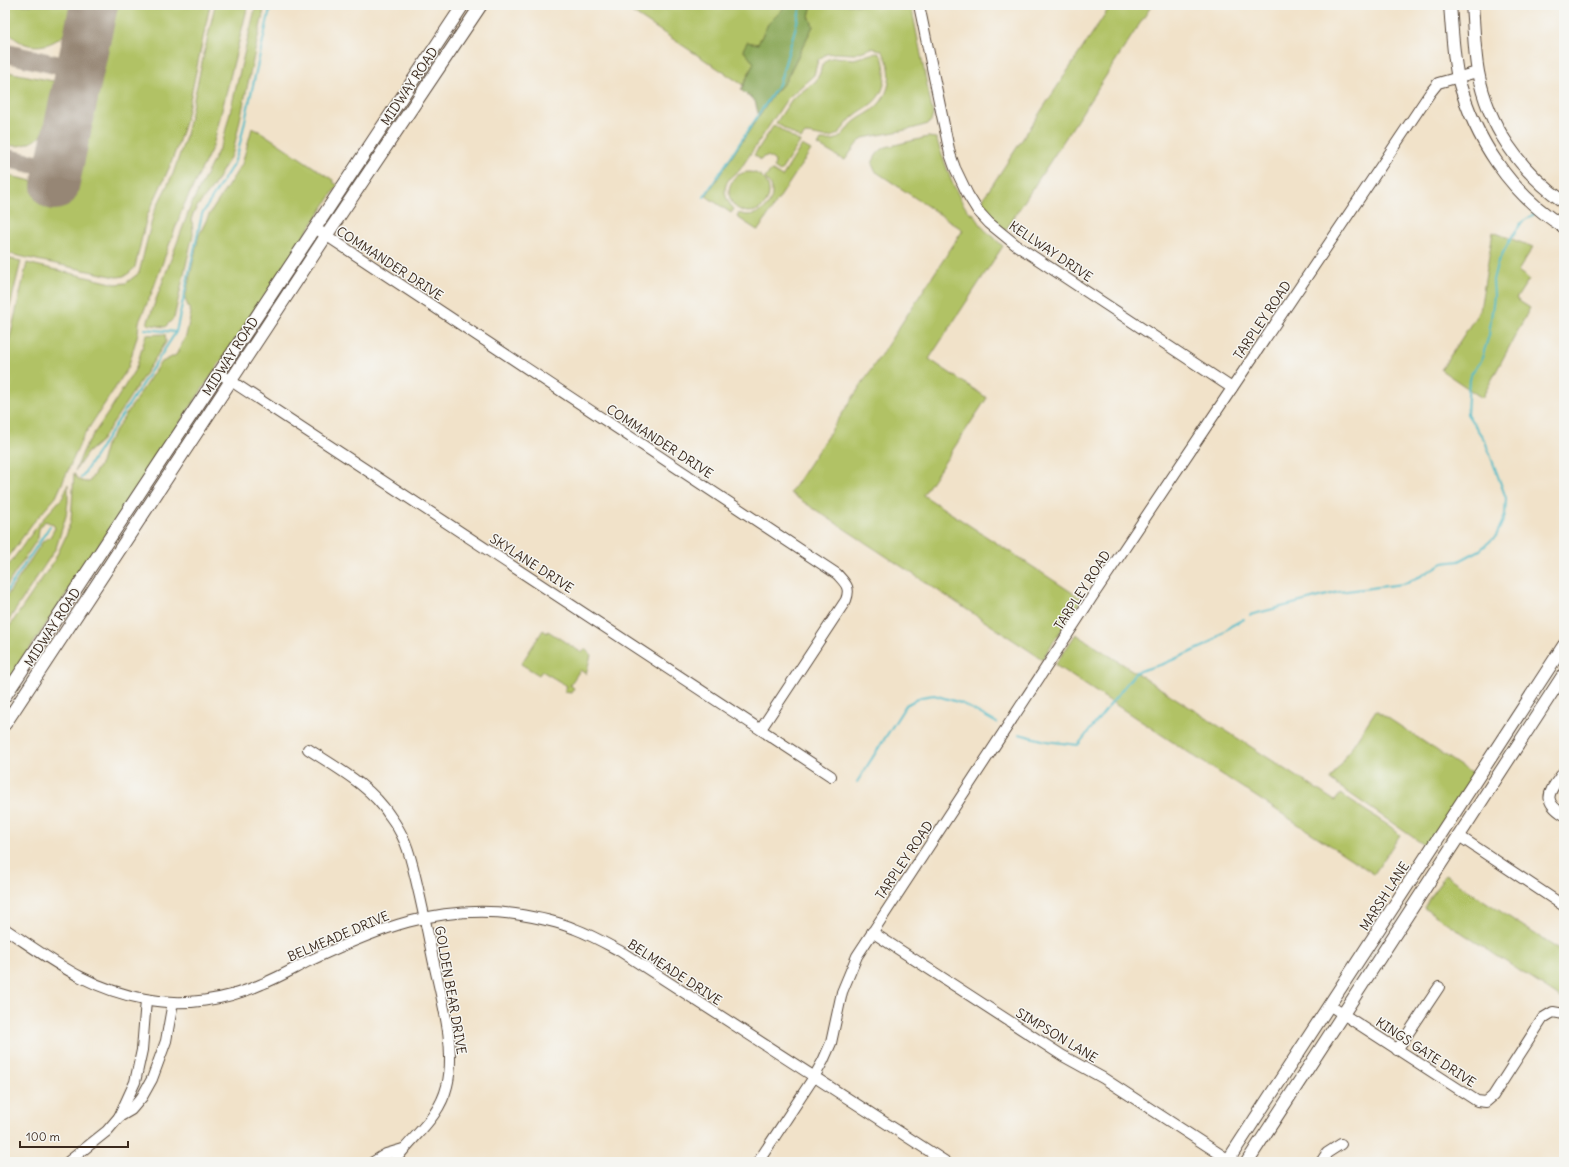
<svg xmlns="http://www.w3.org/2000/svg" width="1569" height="1167" font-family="Delius,sans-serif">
  <rect width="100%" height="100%" fill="#f6f6f2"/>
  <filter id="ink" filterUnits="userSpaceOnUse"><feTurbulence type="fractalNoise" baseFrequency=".025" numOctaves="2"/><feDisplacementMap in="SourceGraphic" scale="8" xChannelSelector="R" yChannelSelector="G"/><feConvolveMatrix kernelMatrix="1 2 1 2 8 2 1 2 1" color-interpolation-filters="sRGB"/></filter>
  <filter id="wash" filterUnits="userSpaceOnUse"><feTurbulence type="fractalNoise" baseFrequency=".012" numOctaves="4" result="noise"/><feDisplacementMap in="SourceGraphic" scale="16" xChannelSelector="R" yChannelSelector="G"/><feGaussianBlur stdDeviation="0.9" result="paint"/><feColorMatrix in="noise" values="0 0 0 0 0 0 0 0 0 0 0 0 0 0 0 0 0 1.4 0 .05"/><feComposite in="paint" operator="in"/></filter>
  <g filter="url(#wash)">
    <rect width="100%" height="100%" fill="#f1e2c9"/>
    <g fill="#b1c265" stroke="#767642">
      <path d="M 5,5 L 78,5 C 76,11 76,18 73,23 C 57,50 24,55 5,28 Z"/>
      <path d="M 111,5 L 210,5 L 186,119 L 178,144 L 170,166 L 147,216 L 135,267 C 129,274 125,277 116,277 L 5,253 L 5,175 L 70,189 Z"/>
      <path d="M 215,5 L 248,5 L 213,146 L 183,207 L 152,292 L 139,322 L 138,333 L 128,368 L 83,437 L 56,497 L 32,524 L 5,562 L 5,359 L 27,263 L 116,284 L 126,283 L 139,273 L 154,212 L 173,174 L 185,139 Z"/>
      <path d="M 256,5 L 265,5 L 233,152 L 213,187 L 197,207 L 192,216 L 193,234 L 174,318 L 165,327 L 147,324 L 191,205 L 223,141 Z"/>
      <path d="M 621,5 L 781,5 L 783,9 L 768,24 L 758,44 L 747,42 L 743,50 L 754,63 L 743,85 Z"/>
      <path d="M 812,5 L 911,5 L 933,115 L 931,121 L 928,124 L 911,129 L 863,138 L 856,145 L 845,160 L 840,158 L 818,145 L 821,140 C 844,142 840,134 854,122 C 861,116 871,113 877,106 C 892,91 894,66 881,50 L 871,48 L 855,54 L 836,53 L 826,54 L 818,60 L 814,75 L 787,99 L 739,171 C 722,180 721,196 734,209 L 731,213 L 706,196 L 773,95 L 785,82 L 813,26 L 809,16 Z"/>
      <path d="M 1111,5 L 1152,5 L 1005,231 L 988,213 L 981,202 Z"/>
      <path d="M 878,53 L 882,56 C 888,76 886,95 867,107 C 861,111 855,114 850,120 C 844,126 839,137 829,137 C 822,138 815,134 805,134 L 801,139 L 776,123 L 792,99 L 816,81 L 820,73 L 822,65 L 826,60 L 834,57 L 854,59 L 871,54 Z"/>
      <path d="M 8,72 L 58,82 L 59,86 C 56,97 54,115 49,126 C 41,141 21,150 5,144 L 5,74 Z"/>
      <path d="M 774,125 L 800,142 L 780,172 L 774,168 L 775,161 L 768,156 L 763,157 L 761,160 L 754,155 Z"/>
      <path d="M 252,128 L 261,132 L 333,180 L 334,183 L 338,185 L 5,686 L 5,633 L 54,561 L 66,536 L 71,520 L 74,473 C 77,480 81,482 89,482 L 101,463 L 106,445 L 160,363 L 176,355 L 186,336 L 191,313 L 185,299 L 199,235 L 209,215 L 242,164 Z"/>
      <path d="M 928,137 L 936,138 L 951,180 L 963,204 L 972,215 L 973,213 L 984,229 L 1003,246 L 929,359 L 987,398 L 923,495 L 1082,599 L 1042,659 L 790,493 L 963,230 L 875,171 L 872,164 C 875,156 878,151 886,147 Z"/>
      <path d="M 802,145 L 811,150 L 759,229 L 757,230 L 737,217 L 739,213 C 755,220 777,206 771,186 C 770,184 767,181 765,178 L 771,170 L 782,177 Z"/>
      <circle cx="749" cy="192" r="20"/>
      <path d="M 1493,232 L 1533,247 L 1518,271 L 1529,279 L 1516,299 L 1530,308 L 1482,398 L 1441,370 L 1480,310 Z"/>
      <path d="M 5,258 L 21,261 L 5,327 Z"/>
      <path d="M 165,334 L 166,342 L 101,441 L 87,453 L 75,471 L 86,445 L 108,413 L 136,368 L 146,335 Z"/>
      <path d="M 68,484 L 68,502 L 66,516 L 56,548 L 5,626 L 5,599 L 43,541 L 50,537 L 55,528 L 53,524 L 45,521 L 39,529 L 38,538 L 5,588 L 5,570 L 41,521 L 63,497 Z"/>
      <path d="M 543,630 L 547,633 L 548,631 L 582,653 L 585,649 L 591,655 L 586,674 L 580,670 L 570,685 L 574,688 L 571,693 L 564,692 L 567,686 L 542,671 L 539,675 L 521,664 Z"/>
      <path d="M 1076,634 L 1335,801 L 1340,794 L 1391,827 L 1400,835 L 1374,874 L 1055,665 Z"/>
      <path d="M 1376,710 L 1474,775 L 1427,847 L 1330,780 Z"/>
      <path d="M 1445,875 L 1564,953 L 1564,1000 L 1424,908 Z"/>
    </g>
    <path fill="#8ca85a" stroke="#64693c" d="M 781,5 L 812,5 L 809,16 L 813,26 L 785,82 L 773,95 L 759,117 L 755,101 L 741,90 L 754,63 L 743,50 L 747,42 L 758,44 L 768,24 L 783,9 Z"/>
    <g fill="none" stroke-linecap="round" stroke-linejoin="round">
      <g stroke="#4dbac7" stroke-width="2">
        <path d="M 704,197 L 779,84 L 796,26 L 801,5"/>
        <path d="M 145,329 L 175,332"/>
        <path d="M 81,478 L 176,332 L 202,214 L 234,163 L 238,152 L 271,5"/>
        <path d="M 5,594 L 50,526"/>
        <path d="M 1250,615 L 1339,592 L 1403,584 L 1421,576 L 1443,563 L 1459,561 L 1480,550 L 1496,536 L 1505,516 L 1506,498 L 1485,441 L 1467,414 L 1469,379 L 1473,371 L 1481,361 L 1489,335 L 1494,296 L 1493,280 L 1497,264 L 1511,238 L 1522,222 L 1536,213"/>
        <path d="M 1019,734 L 1046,741 L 1078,745 L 1136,672 L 1163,664 L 1207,645 L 1231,626 L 1244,619"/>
        <path d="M 857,782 L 906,705 L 921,697 L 934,695 L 961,703 L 997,723"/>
      </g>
      <g stroke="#968674" stroke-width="19">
        <path d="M 5,53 L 79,70"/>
        <path d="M 5,158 L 58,169"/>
      </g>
      <path stroke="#968674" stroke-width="48" d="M 55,186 L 94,5"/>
    </g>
  </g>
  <g filter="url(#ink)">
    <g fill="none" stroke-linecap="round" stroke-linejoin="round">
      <defs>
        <g id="minor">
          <path d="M 919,5 L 950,154 L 955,168 L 968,195 L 978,211 L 989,223 L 1016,245 L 1232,388"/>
          <path d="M 315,228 L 837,574 C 845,583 851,587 846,600 L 761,729"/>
          <path d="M 219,373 L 831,776"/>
          <path d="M 308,749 C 337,768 371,786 390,816 C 396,824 401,833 405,842 C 410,854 413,867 416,880 C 422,905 427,929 432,954 C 440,994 457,1046 447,1086 C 439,1119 412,1136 394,1162"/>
          <path d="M 1564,771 C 1551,791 1539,799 1564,815"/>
          <path d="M 1459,836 L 1564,906"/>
          <path d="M 5,929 C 52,960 88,989 145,999 C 184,1007 226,1000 262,984 C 278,978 293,969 309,961 C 377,929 437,904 515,914 C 535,917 556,921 575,929 C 591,935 605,943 620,951 L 946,1162"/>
          <path d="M 872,932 L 1063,1056 L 1103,1078 L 1229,1160"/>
          <path d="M 1329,1005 L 1477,1101 L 1486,1102 L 1493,1096 L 1543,1018 L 1553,1012 L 1564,1014"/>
          <path d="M 1397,1050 L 1439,987"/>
          <path d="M 119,1117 L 135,1082 L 142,1050 L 146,1000"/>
          <path d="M 68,1162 L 107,1131 L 119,1117 L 131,1110 L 142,1097 L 152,1079 L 166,1041 L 173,1002"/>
          <path d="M 373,1162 L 386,1154 L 403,1149"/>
          <path d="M 758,1162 L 814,1077 L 823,1061 L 831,1043 L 842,992 L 857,956 L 1096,591 L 1430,93 L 1438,83 L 1477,72"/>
          <path d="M 1321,1162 L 1327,1153 L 1341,1144"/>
        </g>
        <g id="major">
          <path d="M 1450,5 C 1452,28 1453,56 1458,78 C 1475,139 1510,194 1564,227"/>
          <path d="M 1472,5 C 1474,27 1474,50 1478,72 C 1488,126 1520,171 1564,202"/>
          <path d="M 5,696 L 463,5"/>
          <path d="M 5,724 L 326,236 L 481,5"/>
          <path d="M 1227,1162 L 1564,645"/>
          <path d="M 1247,1162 L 1564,674"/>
        </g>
      </defs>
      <use href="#minor" stroke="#564638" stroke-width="12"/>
      <use href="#major" stroke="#564638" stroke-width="14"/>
      <use href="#minor" stroke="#fff" stroke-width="10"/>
      <use href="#major" stroke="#fff" stroke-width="12"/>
    </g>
  </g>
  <g text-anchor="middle" stroke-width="3" stroke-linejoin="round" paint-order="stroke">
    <g font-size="13" fill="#3b2a1e" stroke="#f6f6f2">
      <text transform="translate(409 86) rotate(-56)" y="5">MIDWAY ROAD</text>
      <text transform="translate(1051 251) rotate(34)" y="5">KELLWAY DRIVE</text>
      <text transform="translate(390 263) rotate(33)" y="5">COMMANDER DRIVE</text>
      <text transform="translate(1262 320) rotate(-56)" y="5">TARPLEY ROAD</text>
      <text transform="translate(230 356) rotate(-57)" y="5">MIDWAY ROAD</text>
      <text transform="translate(660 441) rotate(33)" y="5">COMMANDER DRIVE</text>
      <text transform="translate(532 563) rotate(33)" y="5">SKYLANE DRIVE</text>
      <text transform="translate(1082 590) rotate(-57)" y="5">TARPLEY ROAD</text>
      <text transform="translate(52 627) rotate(-57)" y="5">MIDWAY ROAD</text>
      <text transform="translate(904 860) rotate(-56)" y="5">TARPLEY ROAD</text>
      <text transform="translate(1384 896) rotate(-57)" y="5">MARSH LANE</text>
      <text transform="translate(338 936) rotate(-23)" y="5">BELMEADE DRIVE</text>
      <text transform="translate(675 972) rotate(33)" y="5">BELMEADE DRIVE</text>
      <text transform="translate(451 990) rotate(80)" y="5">GOLDEN BEAR DRIVE</text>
      <text transform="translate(1057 1035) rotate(31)" y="5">SIMPSON LANE</text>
      <text transform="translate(1426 1052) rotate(33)" y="5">KINGS GATE DRIVE</text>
    </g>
  </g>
  <rect width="1569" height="1167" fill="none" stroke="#f6f6f2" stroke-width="20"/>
  <path d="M20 1141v6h108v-6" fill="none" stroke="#3b2a1e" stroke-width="2"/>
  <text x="26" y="1141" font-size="12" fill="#3b2a1e" stroke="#f6f6f2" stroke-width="3" paint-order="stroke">100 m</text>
</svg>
